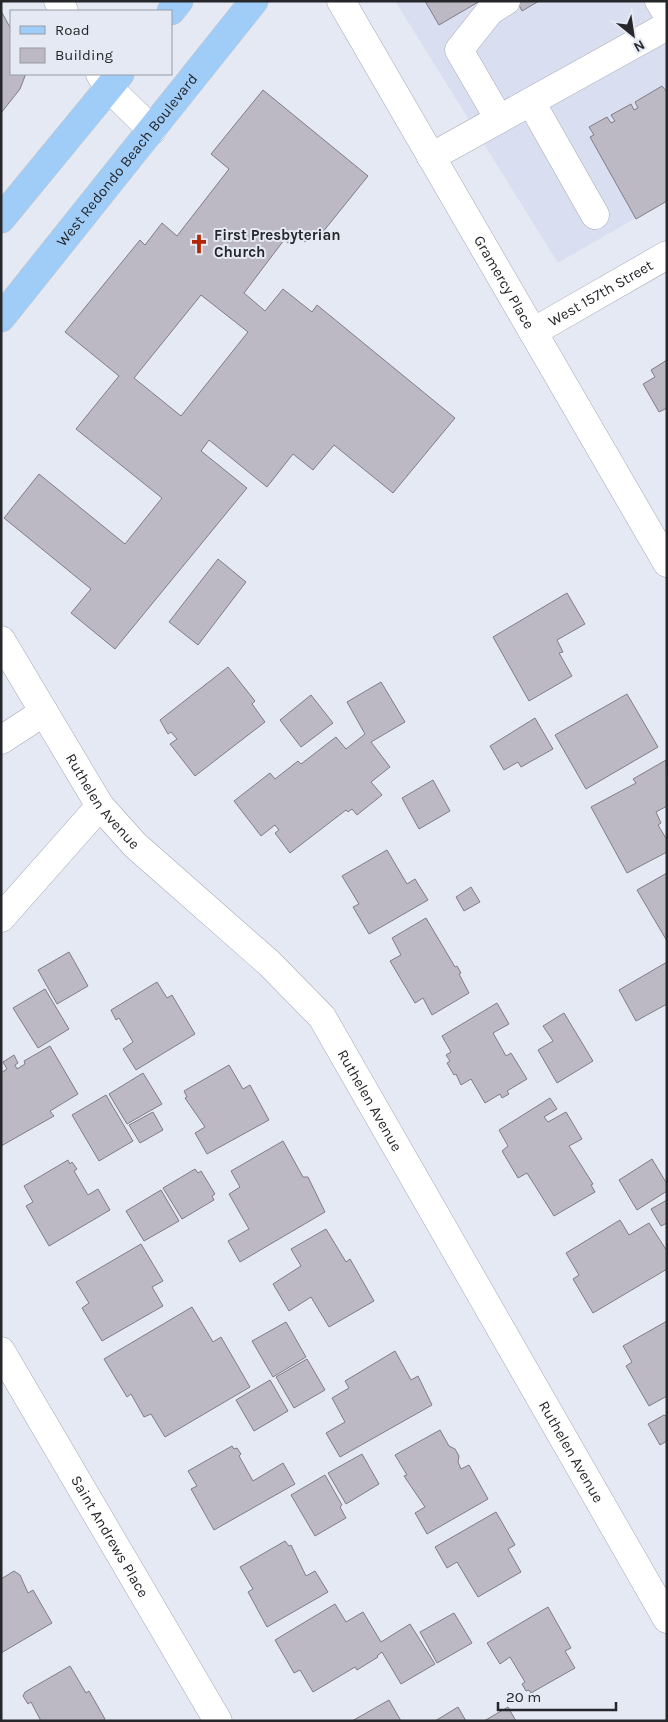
<svg xmlns="http://www.w3.org/2000/svg" width="668" height="1722" font-family="Karla,sans-serif">
  <rect width="100%" height="100%" fill="#e5e9f4"/>
  <path fill="#d9dff1" d="M 395,1 L 667,1 L 667,200 L 558,263 Z"/>
  <g fill="#bcb9c4" stroke="#807d87" fill-rule="evenodd">
    <path d="M 425,1 L 480,1 L 439,25 Z"/>
    <path d="M 517,1 L 539,1 L 522,11 Z"/>
    <path d="M 1,11 L 11,29 L 11,74 L 25,74 L 25,76 L 20,89 L 1,113 Z"/>
    <path d="M 662,86 L 667,92 L 667,201 L 636,219 L 590,137 L 594,135 L 589,127 L 607,117 L 611,123 L 615,121 L 611,115 L 631,104 L 634,110 L 638,108 L 635,102 Z"/>
    <path d="M 263,90 L 368,176 L 318,238 L 312,233 L 305,242 L 297,236 L 290,244 L 284,240 L 244,293 L 265,311 L 283,289 L 312,312 L 317,305 L 455,418 L 393,493 L 334,445 L 313,470 L 293,454 L 267,487 L 209,440 L 201,451 L 247,488 L 115,649 L 71,613 L 91,589 L 4,518 L 39,474 L 125,544 L 162,498 L 76,429 L 119,376 L 65,332 L 140,240 L 145,245 L 162,223 L 177,236 L 229,169 L 211,154 ZM 201,295 L 248,332 L 181,416 L 134,378 Z"/>
    <path d="M 667,360 L 667,408 L 659,412 L 643,384 L 655,377 L 651,370 Z"/>
    <path d="M 218,559 L 246,582 L 198,645 L 169,622 Z"/>
    <path d="M 567,593 L 585,624 L 557,640 L 563,652 L 559,653 L 572,676 L 529,701 L 493,637 Z"/>
    <path d="M 228,667 L 255,701 L 252,704 L 265,722 L 195,776 L 170,744 L 177,739 L 171,732 L 168,734 L 160,720 Z"/>
    <path d="M 381,682 L 405,722 L 371,742 L 390,767 L 371,782 L 382,795 L 357,815 L 352,809 L 348,812 L 346,810 L 290,853 L 275,833 L 279,830 L 275,825 L 261,836 L 234,801 L 270,773 L 275,779 L 298,761 L 301,764 L 336,737 L 346,749 L 365,734 L 347,702 Z"/>
    <path d="M 627,694 L 658,747 L 586,789 L 555,735 Z"/>
    <path d="M 311,695 L 333,723 L 301,747 L 280,720 Z"/>
    <path d="M 535,718 L 553,749 L 521,767 L 518,762 L 504,770 L 490,746 Z"/>
    <path d="M 666,760 L 667,806 L 656,812 L 661,823 L 658,825 L 667,840 L 667,852 L 627,873 L 591,807 L 636,783 L 633,779 Z"/>
    <path d="M 433,780 L 450,811 L 419,829 L 402,798 Z"/>
    <path d="M 387,850 L 407,884 L 415,879 L 428,900 L 369,934 L 353,907 L 359,904 L 342,876 Z"/>
    <path d="M 667,873 L 667,941 L 637,890 Z"/>
    <path d="M 471,887 L 480,902 L 464,911 L 456,897 Z"/>
    <path d="M 426,918 L 455,967 L 457,966 L 461,973 L 459,974 L 469,993 L 432,1015 L 423,998 L 415,1003 L 390,961 L 401,955 L 392,938 Z"/>
    <path d="M 69,952 L 88,986 L 57,1004 L 38,970 Z"/>
    <path d="M 667,962 L 667,1004 L 636,1021 L 619,990 Z"/>
    <path d="M 157,982 L 167,998 L 172,995 L 195,1034 L 136,1070 L 123,1049 L 133,1042 L 119,1018 L 116,1020 L 111,1010 Z"/>
    <path d="M 45,989 L 69,1029 L 38,1048 L 13,1008 Z"/>
    <path d="M 497,1003 L 509,1024 L 493,1033 L 506,1056 L 511,1053 L 527,1079 L 507,1091 L 509,1094 L 502,1098 L 500,1094 L 485,1103 L 471,1079 L 461,1085 L 456,1074 L 454,1075 L 447,1063 L 450,1061 L 446,1055 L 451,1052 L 442,1036 Z"/>
    <path d="M 564,1013 L 593,1061 L 557,1083 L 538,1050 L 553,1041 L 543,1026 Z"/>
    <path d="M 50,1046 L 78,1094 L 50,1111 L 54,1116 L 1,1146 L 1,1073 L 7,1069 L 3,1062 L 14,1055 L 18,1063 L 15,1065 L 17,1069 L 25,1064 L 24,1061 Z"/>
    <path d="M 229,1065 L 243,1089 L 250,1085 L 269,1120 L 207,1154 L 195,1133 L 205,1127 L 185,1098 L 187,1097 L 184,1091 Z"/>
    <path d="M 143,1073 L 162,1104 L 127,1124 L 109,1094 Z"/>
    <path d="M 106,1095 L 133,1141 L 99,1161 L 72,1115 Z"/>
    <path d="M 550,1098 L 557,1109 L 544,1117 L 548,1122 L 566,1112 L 582,1139 L 569,1146 L 593,1184 L 591,1185 L 595,1192 L 554,1216 L 527,1173 L 518,1178 L 502,1151 L 508,1146 L 499,1130 Z"/>
    <path d="M 153,1112 L 163,1130 L 140,1143 L 129,1125 Z"/>
    <path d="M 283,1141 L 303,1177 L 308,1177 L 325,1212 L 240,1262 L 228,1241 L 249,1229 L 229,1194 L 240,1187 L 231,1171 Z"/>
    <path d="M 652,1159 L 667,1184 L 667,1191 L 637,1210 L 619,1180 Z"/>
    <path d="M 68,1160 L 70,1164 L 72,1162 L 77,1169 L 74,1171 L 88,1195 L 98,1189 L 110,1210 L 49,1246 L 26,1206 L 33,1202 L 24,1186 Z"/>
    <path d="M 195,1169 L 198,1173 L 201,1171 L 215,1194 L 212,1196 L 214,1200 L 182,1219 L 163,1188 Z"/>
    <path d="M 161,1190 L 179,1221 L 144,1241 L 126,1211 Z"/>
    <path d="M 667,1200 L 667,1223 L 661,1226 L 651,1209 Z"/>
    <path d="M 620,1220 L 629,1235 L 649,1223 L 667,1251 L 667,1269 L 593,1313 L 573,1279 L 579,1275 L 566,1253 Z"/>
    <path d="M 326,1229 L 346,1262 L 350,1259 L 374,1301 L 329,1327 L 311,1297 L 289,1311 L 273,1284 L 301,1266 L 291,1249 Z"/>
    <path d="M 141,1244 L 163,1281 L 152,1287 L 163,1306 L 102,1341 L 82,1308 L 89,1303 L 76,1282 Z"/>
    <path d="M 192,1307 L 213,1342 L 221,1337 L 250,1387 L 165,1437 L 151,1414 L 144,1417 L 131,1394 L 127,1397 L 104,1359 Z"/>
    <path d="M 667,1321 L 667,1396 L 649,1406 L 626,1366 L 632,1362 L 623,1346 Z"/>
    <path d="M 286,1322 L 306,1357 L 273,1377 L 252,1341 Z"/>
    <path d="M 395,1351 L 411,1380 L 418,1376 L 432,1405 L 340,1457 L 326,1433 L 345,1422 L 332,1398 L 349,1388 L 345,1381 Z"/>
    <path d="M 307,1359 L 325,1390 L 294,1408 L 276,1377 Z"/>
    <path d="M 270,1380 L 288,1411 L 254,1431 L 236,1400 Z"/>
    <path d="M 664,1415 L 667,1416 L 667,1441 L 660,1445 L 648,1424 Z"/>
    <path d="M 440,1430 L 449,1446 L 455,1449 L 459,1456 L 458,1462 L 461,1469 L 469,1465 L 488,1499 L 427,1534 L 415,1513 L 425,1507 L 404,1476 L 407,1475 L 395,1455 Z"/>
    <path d="M 232,1446 L 234,1449 L 237,1448 L 241,1454 L 239,1456 L 253,1481 L 283,1463 L 295,1484 L 214,1530 L 191,1489 L 197,1486 L 188,1471 Z"/>
    <path d="M 362,1454 L 379,1484 L 346,1504 L 328,1473 Z"/>
    <path d="M 325,1475 L 342,1505 L 340,1507 L 346,1518 L 315,1536 L 291,1495 Z"/>
    <path d="M 496,1512 L 515,1545 L 508,1549 L 521,1572 L 478,1597 L 457,1562 L 447,1568 L 435,1547 Z"/>
    <path d="M 285,1541 L 289,1546 L 291,1545 L 306,1576 L 315,1571 L 328,1592 L 267,1627 L 248,1592 L 253,1589 L 240,1567 Z"/>
    <path d="M 14,1571 L 20,1575 L 28,1593 L 33,1590 L 52,1623 L 1,1653 L 1,1579 Z"/>
    <path d="M 335,1604 L 346,1622 L 363,1612 L 381,1642 L 410,1624 L 435,1664 L 401,1684 L 382,1652 L 377,1656 L 378,1657 L 357,1670 L 355,1667 L 313,1692 L 300,1670 L 294,1673 L 275,1640 Z"/>
    <path d="M 548,1607 L 571,1648 L 565,1651 L 575,1668 L 531,1693 L 529,1690 L 526,1691 L 522,1684 L 525,1682 L 510,1657 L 500,1664 L 487,1643 Z"/>
    <path d="M 454,1613 L 472,1643 L 437,1663 L 420,1632 Z"/>
    <path d="M 70,1666 L 86,1693 L 89,1691 L 105,1719 L 102,1721 L 41,1721 L 31,1702 L 28,1704 L 23,1696 L 25,1692 Z"/>
    <path d="M 389,1700 L 401,1721 L 352,1721 Z"/>
    <path d="M 458,1707 L 466,1721 L 435,1721 Z"/>
    <path d="M 508,1707 L 516,1721 L 484,1721 Z"/>
  </g>
  <g fill="none" stroke-linecap="round" stroke-linejoin="round">
    <defs>
      <g id="minor">
        <path d="M 58,1 L 64,11"/>
        <path id="s1" d="M 341,1 L 667,563"/>
        <path d="M 659,1 L 667,14"/>
        <path d="M 100,74 L 108,87 L 152,130"/>
        <path d="M 531,102 L 595,215"/>
        <path d="M 499,119 L 459,50 L 490,11 L 506,1"/>
        <path d="M 431,157 L 667,26"/>
        <path id="s2" d="M 533,332 L 667,255"/>
        <path id="s3" d="M 1,640 L 100,806 L 135,845 L 269,963 L 322,1017 L 667,1619"/>
        <path d="M 1,740 L 44,712"/>
        <path d="M 1,918 L 100,806"/>
        <path id="s4" d="M 1,1351 L 218,1721"/>
      </g>
      <g id="major">
        <path d="M 171,11 L 179,1"/>
        <path d="M 1,219 L 120,74"/>
        <path id="s5" d="M 1,318 L 254,1"/>
      </g>
    </defs>
    <use href="#minor" stroke="#a5a8b3" stroke-width="29"/>
    <use href="#major" stroke="#c6c7c8" stroke-width="29"/>
    <use href="#minor" stroke="#fff" stroke-width="28"/>
    <use href="#major" stroke="#a0cdf7" stroke-width="28"/>
  </g>
  <defs>
    <symbol id="church-bare" viewBox="-9 -9 18 18"><path d="M-1.2-6h2.4v3.5h3.3v2.4h-3.3V6h-2.4V-.1h-3.3v-2.4h3.3Z" fill="#b32704" stroke="#e5e9f4" stroke-width="2.5" paint-order="stroke"/></symbol>
  </defs>
  <g fill-rule="evenodd">
    <use href="#church-bare" x="185" y="230" width="28" height="28"/>
  </g>
  <g text-anchor="middle" stroke-width="4" stroke-linejoin="round" paint-order="stroke">
    <g font-size="15" fill="#25272b" stroke="#e5e9f4">
      <text dy="5" stroke="none"><textPath href="#s5" startOffset="202">West Redondo Beach Boulevard</textPath></text>
      <text dy="5" stroke="none"><textPath href="#s1" startOffset="325">Gramercy Place</textPath></text>
      <text dy="5" stroke="none"><textPath href="#s2" startOffset="78">West 157th Street</textPath></text>
      <text dy="5" stroke="none"><textPath href="#s3" startOffset="191">Ruthelen Avenue</textPath></text>
      <text dy="5" stroke="none"><textPath href="#s3" startOffset="596">Ruthelen Avenue</textPath></text>
      <text dy="5" stroke="none"><textPath href="#s3" startOffset="1001">Ruthelen Avenue</textPath></text>
      <text dy="5" stroke="none"><textPath href="#s4" startOffset="215">Saint Andrews Place</textPath></text>
    </g>
    <g font-size="15" font-weight="bold" fill="#25272b" stroke="#e5e9f4" text-anchor="start">
      <text x="214" y="240">First Presbyterian<tspan x="214" dy="17">Church</tspan></text>
    </g>
  </g>
  <rect width="668" height="1722" fill="none" stroke="#25272b" stroke-width="5"/>
  <rect x="10" y="10" width="162" height="65" fill="#e5e9f4" stroke="#989ba4"/>
  <rect x="20" y="26" width="25" height="8" fill="#a0cdf7" stroke="#989ba4"/>
  <text x="55" y="35" font-size="15" fill="#25272b">Road</text>
  <rect x="20" y="48" width="25" height="15" fill="#bcb9c4" stroke="#989ba4"/>
  <text x="55" y="60" font-size="15" fill="#25272b">Building</text>
  <g transform="translate(633 35) rotate(150)" stroke="#e5e9f4" stroke-width="4" paint-order="stroke">
  <path d="M0-4L9 19L0 12L-9 19Z" fill="#25272b"/>
  <text y="-8" font-size="14" font-weight="bold" text-anchor="middle" fill="#25272b">N</text>
  </g>
  <path d="M498 1702v8h118v-8" fill="none" stroke="#25272b" stroke-width="2.5"/>
  <text x="506" y="1702" font-size="15" fill="#25272b" stroke="#e5e9f4" stroke-width="4" paint-order="stroke">20 m</text>
</svg>
